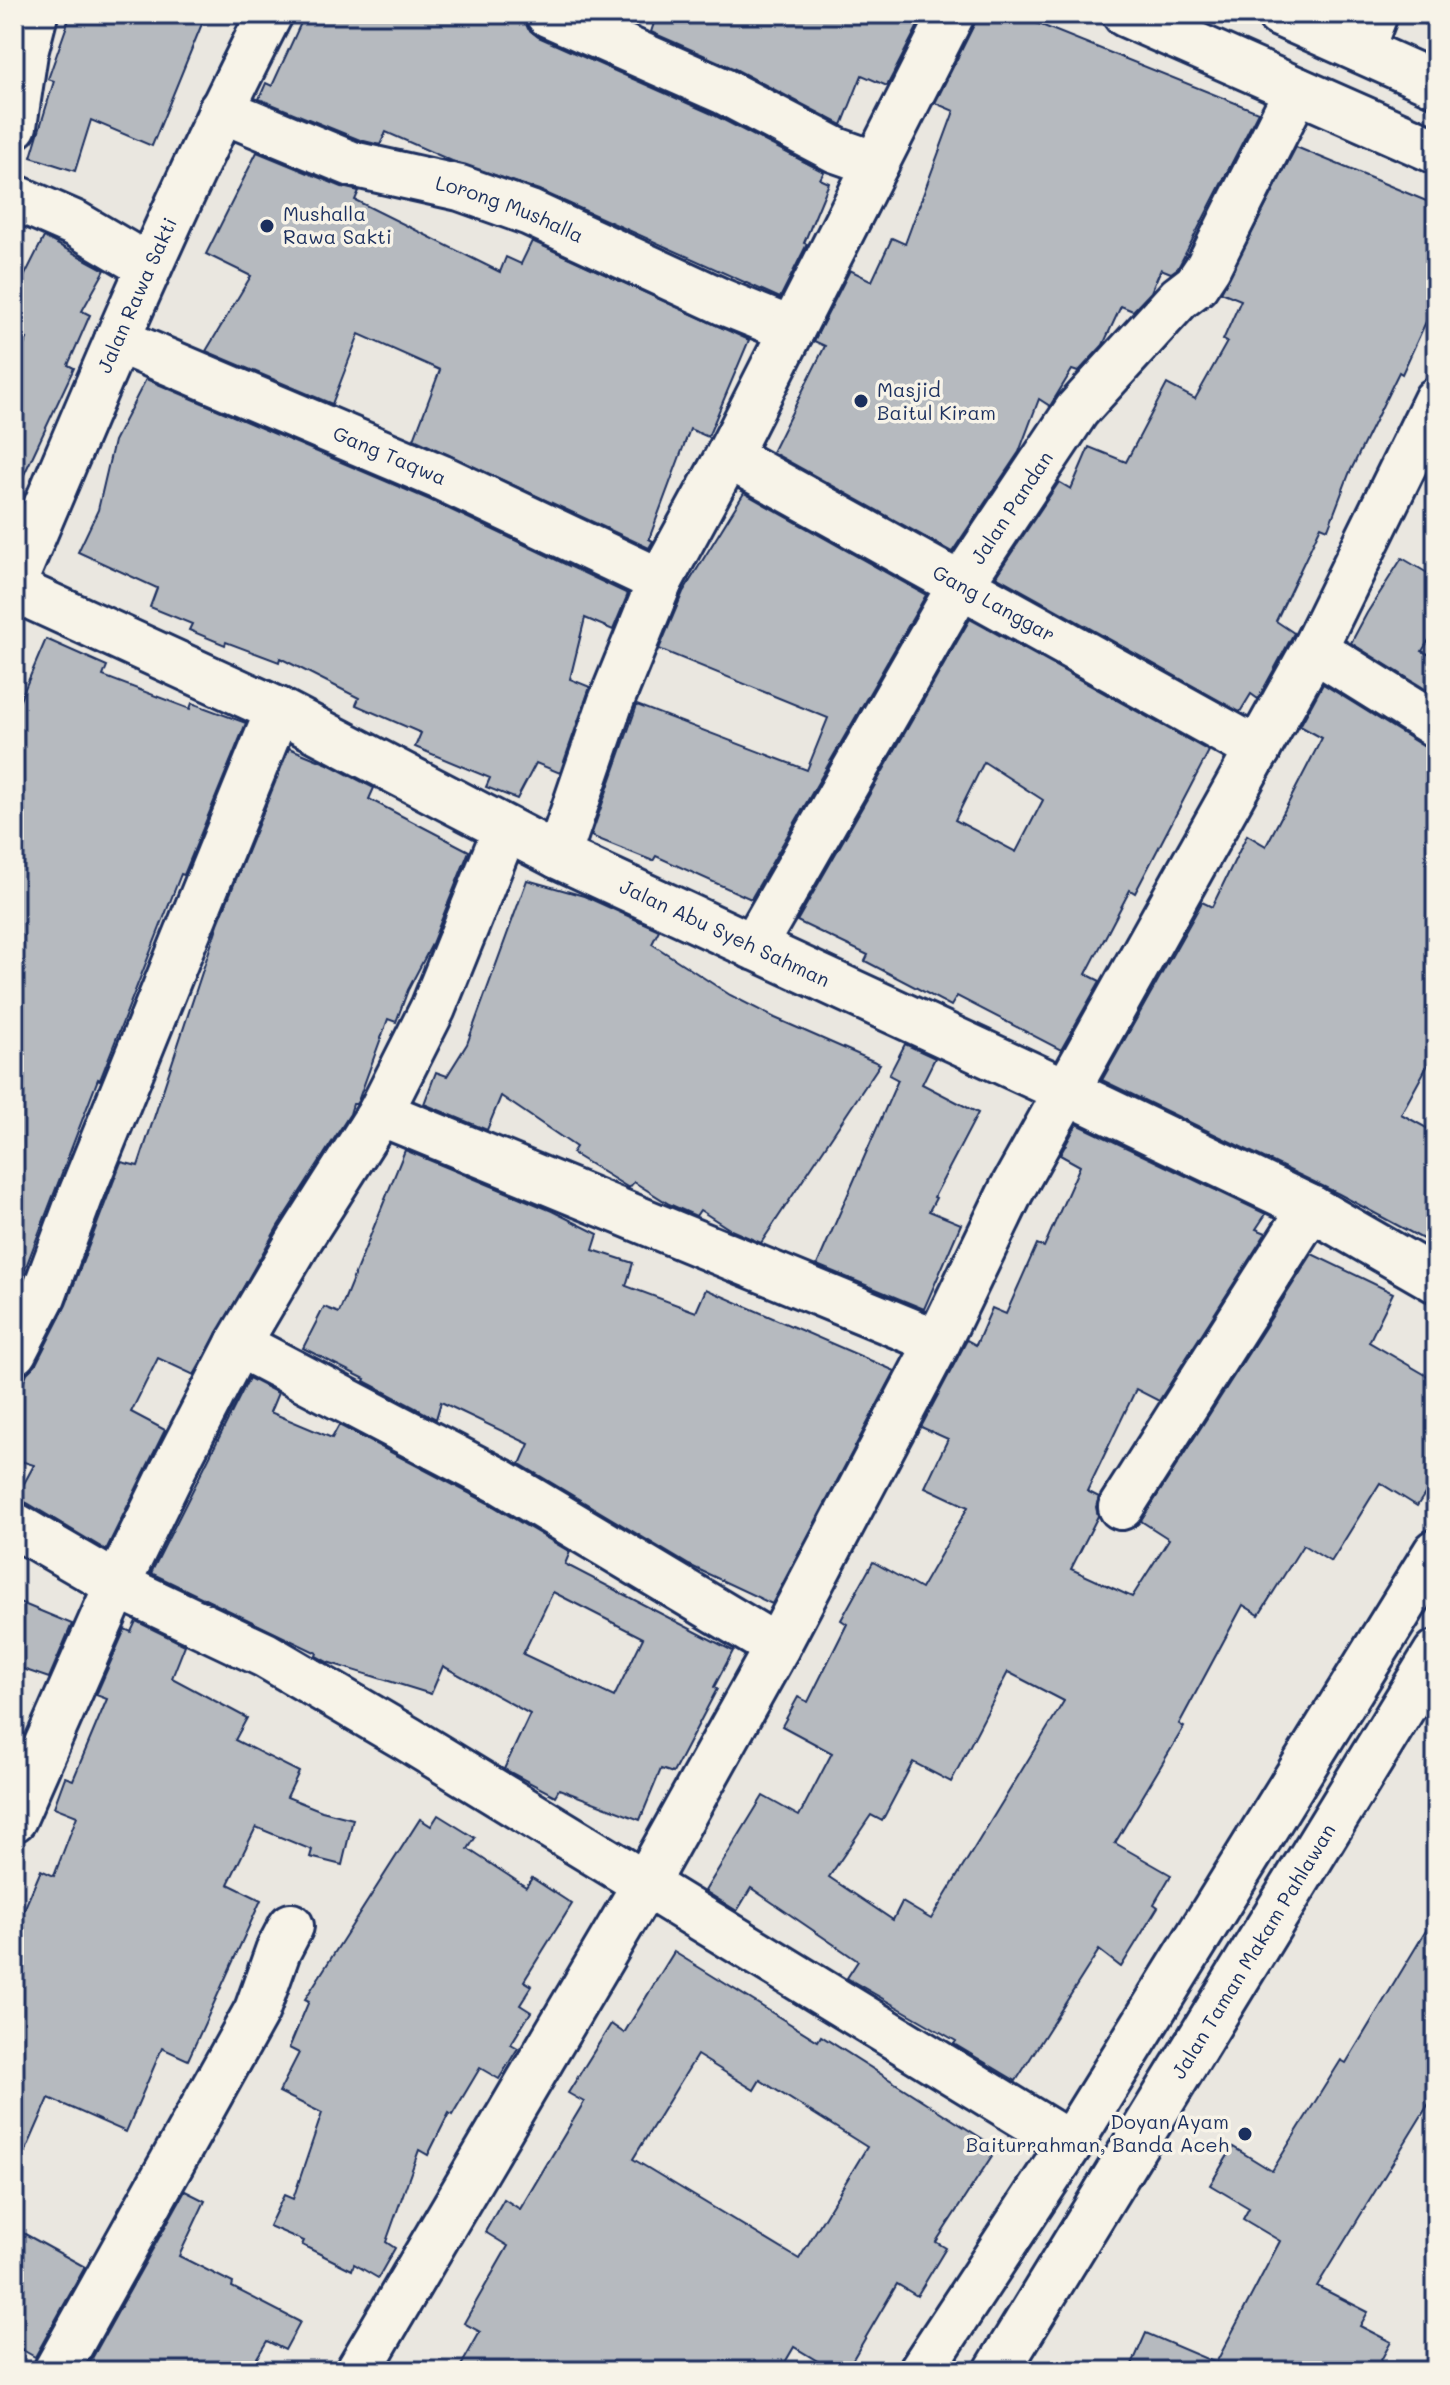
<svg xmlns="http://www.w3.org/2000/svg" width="1450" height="2385" font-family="Mali,sans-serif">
  <rect width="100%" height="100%" fill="#eae7e0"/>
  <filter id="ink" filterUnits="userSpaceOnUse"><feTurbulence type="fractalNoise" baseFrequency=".0125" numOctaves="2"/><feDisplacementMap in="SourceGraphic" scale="16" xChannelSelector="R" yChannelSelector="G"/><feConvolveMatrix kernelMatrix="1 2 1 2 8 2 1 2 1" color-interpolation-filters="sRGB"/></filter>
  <g filter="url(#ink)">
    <g fill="#b6babf" stroke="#1b2f5e" stroke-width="2" fill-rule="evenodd">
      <path d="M 71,14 L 206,14 L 152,146 L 91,120 L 75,171 L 31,157 L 54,81 L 48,79 Z"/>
      <path d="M 305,14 L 518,14 L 523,16 L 528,29 L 538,37 L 712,114 L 824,172 L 820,179 L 829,183 L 804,243 L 807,244 L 780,298 L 539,190 L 452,161 L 386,132 L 380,145 L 360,140 L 259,99 L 266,83 L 272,86 Z"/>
      <path d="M 657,14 L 924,14 L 887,86 L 862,75 L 842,125 L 735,69 L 651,32 Z"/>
      <path d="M 977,14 L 1014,14 L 1258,112 L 1178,268 L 1171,273 L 1161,269 L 1151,292 L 1133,311 L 1121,306 L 1103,345 L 1078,372 L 1072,370 L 1050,406 L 1039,399 L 1019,452 L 952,552 L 772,452 L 825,346 L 814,341 L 850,270 L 872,281 L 892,238 L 905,244 L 954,111 L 935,103 L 974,25 Z"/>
      <path d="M 1296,147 L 1436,205 L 1436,300 L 1402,374 L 1399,372 L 1349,474 L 1328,529 L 1321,526 L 1276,621 L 1294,633 L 1258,699 L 1251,694 L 1240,712 L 996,576 L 1059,482 L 1071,489 L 1089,447 L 1126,462 L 1167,384 L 1195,399 L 1227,342 L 1223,340 L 1241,300 L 1221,292 Z"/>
      <path d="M 257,152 L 342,187 L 359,191 L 355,200 L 500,272 L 506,257 L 521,264 L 532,241 L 749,340 L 708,437 L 690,429 L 649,539 L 653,541 L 649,548 L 414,439 L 440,370 L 359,334 L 332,404 L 206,351 L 251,276 L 206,254 Z"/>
      <path d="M 44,237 L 105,270 L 82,311 L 90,315 L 68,365 L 74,368 L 14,496 L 14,366 L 27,339 L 14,333 L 14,297 Z"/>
      <path d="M 146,379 L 430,500 L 628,594 L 613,630 L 585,618 L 570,679 L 590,687 L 560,773 L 536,763 L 517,799 L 486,787 L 490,778 L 415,747 L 421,733 L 356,705 L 359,698 L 280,658 L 279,662 L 226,642 L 225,645 L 189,630 L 192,624 L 150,607 L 157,588 L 78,552 L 98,510 L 114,441 Z"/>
      <path d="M 744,493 L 926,595 L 751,899 L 656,856 L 653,861 L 591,836 L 637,705 L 807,770 L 828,718 L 659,649 L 683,592 Z"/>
      <path d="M 1402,558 L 1436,578 L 1436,629 L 1422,651 L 1436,658 L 1436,673 L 1427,690 L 1351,643 L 1367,613 Z"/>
      <path d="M 970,619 L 1209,751 L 1135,893 L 1130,890 L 1086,974 L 1100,981 L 1061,1050 L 957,996 L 951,1006 L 865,961 L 868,955 L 797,921 ZM 984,762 L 1043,800 L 1016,852 L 955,820 Z"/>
      <path d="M 46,639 L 107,666 L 103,676 L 190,709 L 192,703 L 246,723 L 184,875 L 181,874 L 100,1080 L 98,1079 L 14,1298 L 14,714 Z"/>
      <path d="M 1323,684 L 1423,746 L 1436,750 L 1436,1050 L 1401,1114 L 1436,1133 L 1436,1246 L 1339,1194 L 1102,1080 L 1202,902 L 1212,907 L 1247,835 L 1266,846 L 1322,738 L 1300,726 Z"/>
      <path d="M 289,748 L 328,764 L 374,788 L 369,799 L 469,851 L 431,946 L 408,990 L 396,1022 L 388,1019 L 358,1101 L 356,1104 L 353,1104 L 350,1114 L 278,1226 L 194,1375 L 158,1358 L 131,1412 L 165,1430 L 106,1550 L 27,1503 L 15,1500 L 34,1465 L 14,1459 L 14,1405 L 27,1373 L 36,1364 L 66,1305 L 121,1162 L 138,1166 L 218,924 Z"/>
      <path d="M 527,880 L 584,896 L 659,930 L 652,944 L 730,995 L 775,1018 L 880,1064 L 761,1243 L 731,1230 L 700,1210 L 696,1216 L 669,1204 L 634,1182 L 629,1188 L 572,1153 L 576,1147 L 501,1096 L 487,1130 L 424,1104 L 436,1072 L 447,1076 L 467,1044 Z"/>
      <path d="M 905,1044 L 935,1058 L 922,1084 L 978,1113 L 934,1197 L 936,1198 L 929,1211 L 961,1224 L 924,1309 L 817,1265 L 898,1080 L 889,1075 Z"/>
      <path d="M 1077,1124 L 1266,1214 L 1256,1229 L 1266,1233 L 1159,1401 L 1136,1389 L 1087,1491 L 1099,1497 L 1096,1507 L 1098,1516 L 1071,1569 L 1132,1597 L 1169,1539 L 1141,1521 L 1312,1254 L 1393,1293 L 1369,1342 L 1436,1381 L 1436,1477 L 1417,1506 L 1380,1483 L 1331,1562 L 1303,1545 L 1259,1615 L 1243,1605 L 1179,1724 L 1184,1727 L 1115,1843 L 1171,1875 L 1154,1904 L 1158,1907 L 1121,1967 L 1099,1950 L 1016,2081 L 954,2044 L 956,2041 L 847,1978 L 858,1961 L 751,1888 L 737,1911 L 705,1891 L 763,1796 L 799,1816 L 832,1753 L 782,1726 L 798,1697 L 808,1702 L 847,1624 L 841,1620 L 873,1562 L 921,1589 L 968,1507 L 925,1487 L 948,1439 L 921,1427 L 967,1340 L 976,1345 L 992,1308 L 1006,1314 L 1037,1244 L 1044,1247 L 1080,1166 L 1060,1155 ZM 1008,1672 L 1064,1701 L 931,1919 L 902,1902 L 893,1920 L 829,1877 L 871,1815 L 882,1821 L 913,1762 L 951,1782 Z"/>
      <path d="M 405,1150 L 552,1211 L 598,1234 L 593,1250 L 633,1263 L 626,1286 L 696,1312 L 706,1289 L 895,1371 L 772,1604 L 689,1565 L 520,1464 L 529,1444 L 441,1402 L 436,1419 L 364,1381 L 365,1379 L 303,1348 L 324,1307 L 339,1313 Z"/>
      <path d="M 249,1378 L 278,1393 L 270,1412 L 332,1438 L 339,1425 L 488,1503 L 570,1552 L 565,1564 L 733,1651 L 714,1687 L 717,1689 L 673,1773 L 661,1769 L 640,1820 L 559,1789 L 555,1796 L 504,1769 L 530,1714 L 443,1666 L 431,1694 L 327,1662 L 316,1656 L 317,1653 L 151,1573 ZM 553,1592 L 643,1638 L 614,1697 L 523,1654 Z"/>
      <path d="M 14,1600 L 72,1624 L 49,1678 L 14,1666 Z"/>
      <path d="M 136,1621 L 185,1645 L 172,1678 L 247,1718 L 235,1740 L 299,1772 L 287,1797 L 322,1811 L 353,1819 L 342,1865 L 310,1857 L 312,1850 L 256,1827 L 228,1884 L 261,1900 L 188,2060 L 162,2048 L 126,2132 L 49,2098 L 14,2178 L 14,1933 L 41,1870 L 54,1876 L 77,1816 L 54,1807 L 65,1777 L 73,1780 L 107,1699 L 96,1695 L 125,1629 L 131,1632 Z"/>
      <path d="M 438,1815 L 475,1838 L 468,1849 L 526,1887 L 532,1878 L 572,1904 L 524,1981 L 532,1986 L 520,2005 L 531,2012 L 511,2044 L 518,2048 L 499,2079 L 480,2068 L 452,2115 L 449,2113 L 428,2155 L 419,2150 L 386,2242 L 395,2248 L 378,2278 L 354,2264 L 352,2270 L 302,2245 L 304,2241 L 269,2226 L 284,2195 L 293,2199 L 322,2113 L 279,2092 L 299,2053 L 289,2048 L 309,2001 L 305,1999 L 420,1819 L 431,1826 Z"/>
      <path d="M 1436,1914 L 1436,2092 L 1317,2286 L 1368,2312 L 1360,2326 L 1391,2342 L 1375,2371 L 1129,2371 L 1146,2333 L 1216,2363 L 1280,2241 L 1243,2219 L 1249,2208 L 1210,2185 L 1233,2147 L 1272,2171 L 1341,2060 L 1346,2063 Z"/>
      <path d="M 674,1952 L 818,2041 L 821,2036 L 997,2148 L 936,2242 L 946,2248 L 917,2296 L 897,2284 L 846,2371 L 834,2371 L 794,2347 L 780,2371 L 458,2371 L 480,2332 L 464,2323 L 508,2246 L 485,2232 L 504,2199 L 520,2209 L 584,2102 L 568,2093 L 611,2024 L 624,2033 ZM 697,2055 L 754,2090 L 760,2080 L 867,2147 L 799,2259 L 633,2159 Z"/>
      <path d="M 185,2191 L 205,2201 L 179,2256 L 233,2283 L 232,2287 L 300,2322 L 285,2350 L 267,2341 L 249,2371 L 85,2371 Z"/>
      <path d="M 14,2228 L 85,2267 L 35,2357 L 14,2345 Z"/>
    </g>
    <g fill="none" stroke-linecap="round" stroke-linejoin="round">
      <defs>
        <g id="minor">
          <path d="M 548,14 L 723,91 L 836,150 L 876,164"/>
          <path d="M 1361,50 L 1375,14"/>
          <path id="s1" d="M 221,110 L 352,164 L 460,188 L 530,213 L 723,302 L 792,330"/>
          <path d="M 14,126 L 25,53 L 35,14"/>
          <path d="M 14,197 L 76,224 L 149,267"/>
          <path id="s2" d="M 117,340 L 440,477 L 660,581"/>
          <path id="s3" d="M 728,456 L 1258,750"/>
          <path id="s4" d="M 14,582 C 95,390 175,199 270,14"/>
          <path id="s5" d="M 14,589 L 278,710 L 558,856 L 1066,1091 L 1311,1208 L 1436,1280"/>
          <path d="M 1314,649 L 1436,725"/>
          <path d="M 558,856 L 610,704 L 660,581 L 728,456 L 952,14"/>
          <path id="s6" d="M 753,947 L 961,584 L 1077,410 L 1179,298 L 1196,285 L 1208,267 L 1297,90"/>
          <path d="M 380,1113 L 938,1342"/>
          <path d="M 238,1344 L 500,1481 L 777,1647"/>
          <path d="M 14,1352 L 43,1296 L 80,1197 L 278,710"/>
          <path d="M 1121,1507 L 1311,1208"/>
          <path d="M 14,1525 L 117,1585 L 265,1655 L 408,1739 L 1070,2144"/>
          <path d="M 14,1819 L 117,1585 L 174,1468 L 238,1344 L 300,1239 L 380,1113 L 433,1008 L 505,830"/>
          <path d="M 56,2371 L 257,2010 L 278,1951 L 291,1926"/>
          <path d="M 358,2371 L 645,1884 L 777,1647 L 938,1342 L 1011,1191 L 1314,649 L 1436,400"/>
          <path d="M 921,2371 L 1070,2144 L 1436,1552"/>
          <path id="s7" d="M 997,2371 L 1436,1653"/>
        </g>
        <g id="highway">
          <path d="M 1125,14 L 1436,151"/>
          <path d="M 1279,14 L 1436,84"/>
        </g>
      </defs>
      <use href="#minor" stroke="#1b2f5e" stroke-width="50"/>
      <use href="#highway" stroke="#1b2f5e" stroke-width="50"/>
      <use href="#minor" stroke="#f7f3e8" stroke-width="44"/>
      <use href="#highway" stroke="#f7f3e8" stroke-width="44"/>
    </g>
  </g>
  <g fill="#1b2f5e" stroke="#f7f3e8" stroke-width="3">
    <circle cx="267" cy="226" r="8"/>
    <circle cx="861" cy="401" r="8"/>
    <circle cx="1245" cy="2134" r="8"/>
  </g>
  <g text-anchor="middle" stroke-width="7" stroke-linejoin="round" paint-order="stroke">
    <g font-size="20" fill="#1b2f5e" stroke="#f7f3e8">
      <text dy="7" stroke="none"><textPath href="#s1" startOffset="306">Lorong Mushalla</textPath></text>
      <text dy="7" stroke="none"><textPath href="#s4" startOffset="312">Jalan Rawa Sakti</textPath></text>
      <text dy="7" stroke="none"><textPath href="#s2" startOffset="296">Gang Taqwa</textPath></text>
      <text dy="7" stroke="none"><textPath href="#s6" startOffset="510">Jalan Pandan</textPath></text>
      <text dy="7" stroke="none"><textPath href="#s3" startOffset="304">Gang Langgar</textPath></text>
      <text dy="7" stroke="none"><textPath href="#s5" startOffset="790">Jalan Abu Syeh Sahman</textPath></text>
      <text dy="7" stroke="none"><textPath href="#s7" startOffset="492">Jalan Taman Makam Pahlawan</textPath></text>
    </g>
    <g font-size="20" fill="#1b2f5e" stroke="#f7f3e8" text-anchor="start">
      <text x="283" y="221">Mushalla<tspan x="283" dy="23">Rawa Sakti</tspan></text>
      <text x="877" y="397">Masjid<tspan x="877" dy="23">Baitul Kiram</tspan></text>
      <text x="1229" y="2129" text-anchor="end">Doyan Ayam<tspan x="1229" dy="23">Baiturrahman, Banda Aceh</tspan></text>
    </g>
  </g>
  <rect width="1450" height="2385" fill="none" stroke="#f7f3e8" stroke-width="48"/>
  <rect x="24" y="24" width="1402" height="2337" fill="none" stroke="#1b2f5e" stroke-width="3" filter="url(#ink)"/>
</svg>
